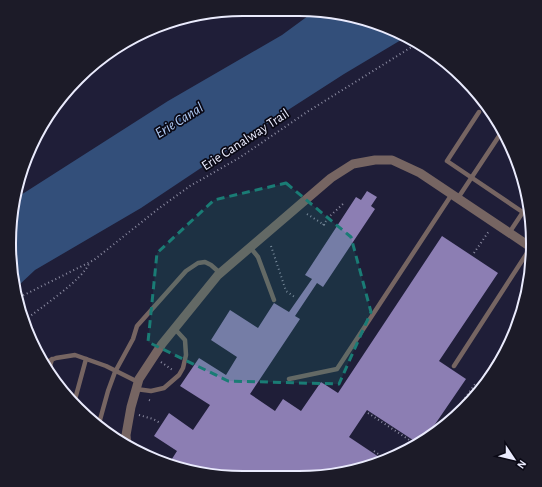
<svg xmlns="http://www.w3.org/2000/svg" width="542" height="487" font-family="'Alegreya Sans',sans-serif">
  <rect width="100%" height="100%" fill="#1f1e38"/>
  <path fill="#334f7a" d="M 312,13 L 344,13 L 406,37 L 344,74 L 288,110 L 141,208 L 35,270 L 19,285 L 15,288 L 9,244 L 13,200 L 168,101 L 282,35 Z"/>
  <path fill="#8c7eb3" d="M 367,191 L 377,197 L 371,206 L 375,209 L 323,287 L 317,283 L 295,316 L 300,319 L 250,394 L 275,411 L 283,399 L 301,411 L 321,382 L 338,393 L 442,236 L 498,273 L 439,361 L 466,379 L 427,436 L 416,442 L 367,410 L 349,437 L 382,459 L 359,470 L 228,477 L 170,462 L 177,451 L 154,436 L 169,413 L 193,430 L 210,405 L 180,386 L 199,358 L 226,375 L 237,357 L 211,340 L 230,310 L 258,328 L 274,303 L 289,312 L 312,279 L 305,275 L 356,197 L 361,200 Z"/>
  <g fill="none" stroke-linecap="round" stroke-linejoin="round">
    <g stroke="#8c8ca2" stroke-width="2" stroke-dasharray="1 3" stroke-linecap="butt">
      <path d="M 307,214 L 326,226"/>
      <path d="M 323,225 L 330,216 L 344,203"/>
      <path d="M 271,246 L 286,291 L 296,298"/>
      <path d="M 474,253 L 489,231"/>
      <path d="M 16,299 L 94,260 L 158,209 L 190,186 L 239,158 L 307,112 L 418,43"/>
      <path d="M 25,320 C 39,309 85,278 89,263"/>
      <path d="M 161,362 L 174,371"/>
      <path d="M 149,400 L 151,401"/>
      <path d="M 368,413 L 414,443"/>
      <path d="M 139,415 L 153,419 L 160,423"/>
      <path d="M 446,424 L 476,383"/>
      <path d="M 374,451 L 384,458"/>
    </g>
    <g stroke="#766562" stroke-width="4.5">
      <path d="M 479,112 L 447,161 L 527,215"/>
      <path d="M 458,198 L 501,133"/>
      <path d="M 509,233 L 523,212"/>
      <path d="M 250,247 L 258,257 L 274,300"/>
      <path d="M 46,362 L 56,358 L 75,355 L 106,366 L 138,382"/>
      <path d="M 454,366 L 529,250"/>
      <path d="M 49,370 L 52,359"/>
      <path d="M 289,379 L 337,369 L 452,194"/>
      <path d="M 484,381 L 483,380 L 508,341"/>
      <path d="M 136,389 L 151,391 L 164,388 L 179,375 L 183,368 L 186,355 L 185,340 L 174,328"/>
      <path d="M 74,403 L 86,359"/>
      <path d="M 98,427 L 108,391 L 115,372 L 133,339 L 137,326 L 186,271 L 198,263 L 205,262 L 211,265 L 220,273"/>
    </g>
    <path stroke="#766562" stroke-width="9" d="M 127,446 L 126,435 L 131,407 L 139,379 L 162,344 L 218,275 L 331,178 L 353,164 L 375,160 L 392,160 L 420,173 L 529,246"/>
  </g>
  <path fill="#1a7c75" fill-opacity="0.2" stroke="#1a7c75" stroke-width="3" stroke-dasharray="8 5" stroke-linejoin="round" d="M 286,183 L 351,237 L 371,312 L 339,384 L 228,381 L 148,342 L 157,253 L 214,200 Z"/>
  <g text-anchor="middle" stroke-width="3.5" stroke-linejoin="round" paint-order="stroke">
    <g font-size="14" fill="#eaebfd" stroke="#0a0915">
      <text transform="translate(245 139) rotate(-33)" y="5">Erie Canalway Trail</text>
    </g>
    <g font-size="15" font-style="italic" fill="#b1ccf6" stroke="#0a0915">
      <text transform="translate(179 120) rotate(-32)" y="5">Erie Canal</text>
    </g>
  </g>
  <path d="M0 0H542V487H0ZM243 16H299A227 227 0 0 1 526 243V244A227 227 0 0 1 299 471H243A227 227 0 0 1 16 244V243A227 227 0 0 1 243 16Z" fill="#1c1b28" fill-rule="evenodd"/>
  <path fill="none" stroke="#eaebfd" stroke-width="2" d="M243 16H299A227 227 0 0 1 526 243V244A227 227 0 0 1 299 471H243A227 227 0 0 1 16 244V243A227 227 0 0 1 243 16Z"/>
  <g transform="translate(514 459) rotate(125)" stroke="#0a0915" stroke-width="3" paint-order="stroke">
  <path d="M0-3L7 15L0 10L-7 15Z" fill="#eaebfd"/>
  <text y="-6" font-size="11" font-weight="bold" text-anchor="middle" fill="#eaebfd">N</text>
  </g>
</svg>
